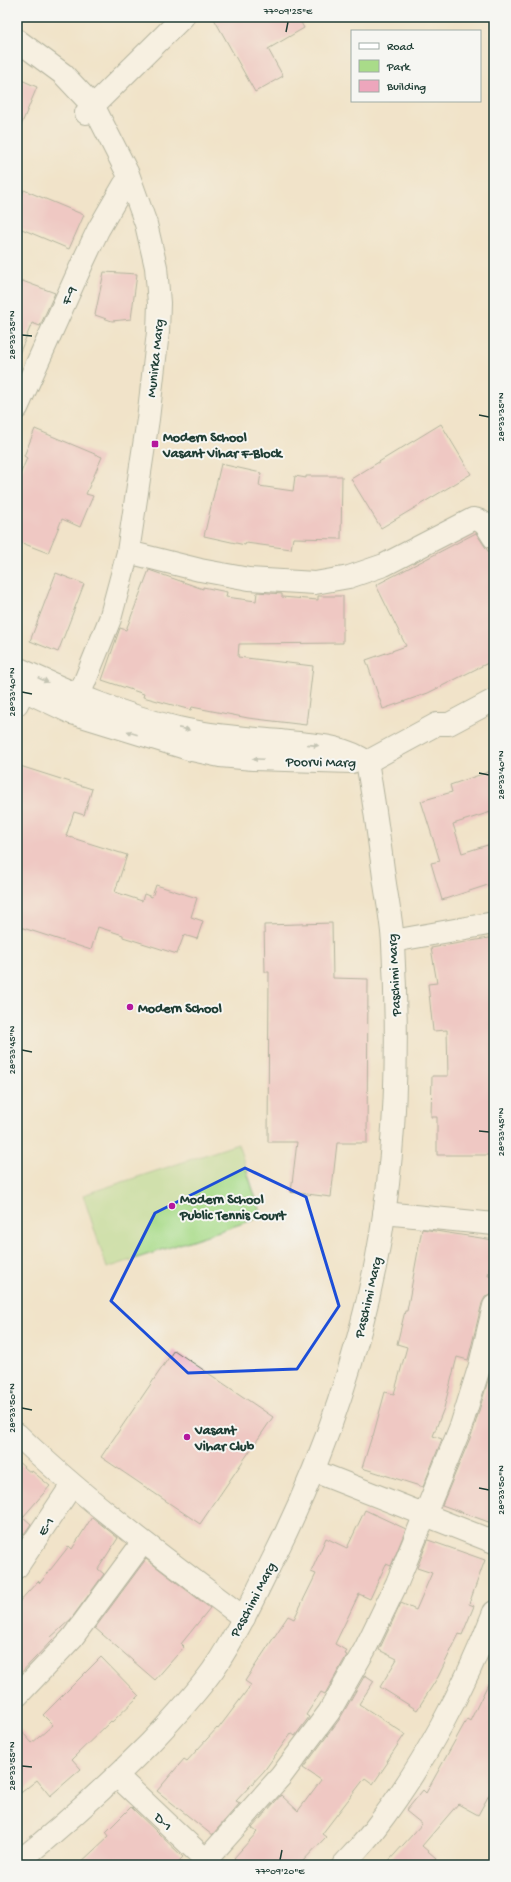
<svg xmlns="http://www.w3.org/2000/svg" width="511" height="1882" font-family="'Gochi Hand',sans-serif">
  <rect width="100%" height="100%" fill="#f6f6f2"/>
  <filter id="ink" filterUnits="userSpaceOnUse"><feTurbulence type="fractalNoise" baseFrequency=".025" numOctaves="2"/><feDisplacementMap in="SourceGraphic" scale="8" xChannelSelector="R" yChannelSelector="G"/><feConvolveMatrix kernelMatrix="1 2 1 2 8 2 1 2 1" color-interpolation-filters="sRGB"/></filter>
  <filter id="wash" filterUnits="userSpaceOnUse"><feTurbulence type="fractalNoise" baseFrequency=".012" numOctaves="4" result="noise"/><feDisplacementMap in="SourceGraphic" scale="16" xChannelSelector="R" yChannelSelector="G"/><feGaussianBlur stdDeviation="0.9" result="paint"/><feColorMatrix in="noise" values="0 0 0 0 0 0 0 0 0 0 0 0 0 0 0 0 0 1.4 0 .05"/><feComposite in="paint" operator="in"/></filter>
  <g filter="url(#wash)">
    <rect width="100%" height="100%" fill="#f1e3c9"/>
    <path fill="#a9db89" stroke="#648c5e" d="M 238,1144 L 262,1217 L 107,1268 L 83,1195 Z"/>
    <g id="blocks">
      <g fill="#eda6bc">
        <path d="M 213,17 L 298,17 L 304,28 L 268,49 L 283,76 L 255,92 Z"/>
        <path d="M 17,78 L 37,87 L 17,135 Z"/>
        <path d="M 24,190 L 84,215 L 69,249 L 17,227 L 17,207 Z"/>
        <path d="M 104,272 L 137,274 L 131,319 L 112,321 L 95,315 Z"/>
        <path d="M 17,279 L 55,293 L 40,326 L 32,323 L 17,359 Z"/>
        <path d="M 441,424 L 471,474 L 381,528 L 351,479 Z"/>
        <path d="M 35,429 L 102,457 L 86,494 L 93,496 L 80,527 L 62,519 L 48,553 L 17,541 L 17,482 L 27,458 L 24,456 Z"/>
        <path d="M 221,464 L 261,473 L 259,486 L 293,491 L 295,476 L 306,478 L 306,476 L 342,476 L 341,539 L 293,538 L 291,549 L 246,543 L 245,545 L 204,536 Z"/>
        <path d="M 476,533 L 494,560 L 494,660 L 428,693 L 383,709 L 366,660 L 406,646 L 376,585 Z"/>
        <path d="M 149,570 L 203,589 L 203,587 L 227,592 L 226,597 L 256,601 L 257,592 L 282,594 L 282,597 L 318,600 L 318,596 L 343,596 L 343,643 L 239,644 L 238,657 L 313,666 L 306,725 L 248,718 L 192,707 L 191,710 L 143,697 L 144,694 L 102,680 L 120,628 L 126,630 Z"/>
        <path d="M 56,573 L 84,584 L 58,652 L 30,641 Z"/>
        <path d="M 17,765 L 92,789 L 84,815 L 74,812 L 66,836 L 127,855 L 115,892 L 142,901 L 144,894 L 152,897 L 156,885 L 197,898 L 191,917 L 203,921 L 197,939 L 184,935 L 177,954 L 123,937 L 123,935 L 98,927 L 91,950 L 17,926 Z"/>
        <path d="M 494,770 L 494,811 L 453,824 L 462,853 L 494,843 L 494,883 L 442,900 L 431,863 L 440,861 L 421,801 L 452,792 L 450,785 Z"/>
        <path d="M 332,923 L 333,978 L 368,979 L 367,1143 L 337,1143 L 331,1197 L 291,1192 L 297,1142 L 268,1142 L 269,972 L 265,972 L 264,925 Z"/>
        <path d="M 494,937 L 494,1155 L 437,1155 L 437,1117 L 431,1117 L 432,1076 L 448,1076 L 447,1030 L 433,1031 L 428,984 L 437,983 L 431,948 Z"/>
        <path d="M 422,1229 L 494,1240 L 488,1276 L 494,1276 L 494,1294 L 485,1297 L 482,1303 L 468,1360 L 457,1357 L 444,1408 L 433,1436 L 442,1439 L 423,1487 L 362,1468 L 372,1436 L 373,1436 L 385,1392 L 394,1394 L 407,1347 L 397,1344 L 405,1311 L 407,1311 Z"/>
        <path d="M 174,1350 L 273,1417 L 200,1524 L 101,1457 Z"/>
        <path d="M 494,1360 L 494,1524 L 442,1505 L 473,1431 Z"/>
        <path d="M 17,1461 L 31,1473 L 32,1471 L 50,1486 L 23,1517 L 31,1524 L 24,1534 L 17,1528 Z"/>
        <path d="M 365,1510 L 406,1529 L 391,1566 L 386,1564 L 370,1599 L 359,1594 L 335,1644 L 347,1651 L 345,1654 L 347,1655 L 325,1694 L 321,1692 L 306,1715 L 309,1717 L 295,1736 L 291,1733 L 264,1771 L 236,1801 L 240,1803 L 212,1835 L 157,1791 L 184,1759 L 187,1761 L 217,1728 L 218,1729 L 251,1685 L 245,1681 L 288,1616 L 294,1619 L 316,1574 L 311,1572 L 326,1538 L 347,1548 Z"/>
        <path d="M 92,1517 L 118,1538 L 98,1569 L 104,1574 L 71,1619 L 51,1637 L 53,1639 L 17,1677 L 17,1604 L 38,1581 L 40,1583 L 69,1546 L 72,1549 Z"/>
        <path d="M 428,1540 L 485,1560 L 469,1604 L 474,1606 L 462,1635 L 459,1634 L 438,1677 L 417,1710 L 380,1687 L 397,1659 L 379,1650 L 401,1603 L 416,1610 L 432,1573 L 417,1568 Z"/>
        <path d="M 146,1559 L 210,1608 L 181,1644 L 184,1647 L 155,1680 L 95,1628 Z"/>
        <path d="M 101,1657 L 139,1696 L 112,1722 L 111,1721 L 72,1759 L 81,1769 L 50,1796 L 37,1780 L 17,1796 L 17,1726 L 32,1743 L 53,1725 L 43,1715 Z"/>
        <path d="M 494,1672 L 494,1786 L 478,1815 L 458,1804 L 422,1846 L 436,1858 L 430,1865 L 385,1865 L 422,1824 L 406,1811 L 423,1790 L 426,1793 L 467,1719 L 470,1721 Z"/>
        <path d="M 365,1675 L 374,1681 L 359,1704 L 405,1734 L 387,1761 L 388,1762 L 373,1784 L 365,1778 L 322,1834 L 326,1837 L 299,1865 L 241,1865 L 234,1858 L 257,1832 L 252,1828 L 281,1795 L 298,1811 L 321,1780 L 303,1768 L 339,1720 Z"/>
        <path d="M 131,1807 L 183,1857 L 175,1865 L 78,1865 L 109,1836 L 106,1832 Z"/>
      </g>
    </g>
  </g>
  <g filter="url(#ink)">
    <use href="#blocks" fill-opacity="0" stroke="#687768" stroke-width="1"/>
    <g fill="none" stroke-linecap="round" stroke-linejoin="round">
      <defs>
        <g id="minor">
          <path d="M 17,40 L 63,74 L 94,107 L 128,174 L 146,224 L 156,267 L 159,303 L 158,332 L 148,419 L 128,552 L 110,619 L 72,713"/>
          <path d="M 86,113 L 183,17"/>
          <path d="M 17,408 L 82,264 L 98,230 L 124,185"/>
          <path d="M 128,552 L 200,570 L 249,579 L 315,583 L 349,577 L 384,565 L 473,519 C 485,520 488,529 494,538"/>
          <path d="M 17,704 L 24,690"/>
          <path d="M 367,762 L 437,724 L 449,724 L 494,700"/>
          <path d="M 393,941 L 494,923"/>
          <path d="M 384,1213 L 494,1224"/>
          <path d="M 17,1434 C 87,1502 166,1559 244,1618"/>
          <path d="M 314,1471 L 494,1542"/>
          <path d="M 17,1567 L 72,1485"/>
          <path d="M 17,1696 L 72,1638 L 143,1542"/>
          <path d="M 117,1776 L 211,1865"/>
          <path d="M 206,1860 L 281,1776 L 329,1712 L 365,1649 L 397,1583 L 461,1426 L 480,1365 L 494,1306"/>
          <path d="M 343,1865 C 353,1854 364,1843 373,1831 C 423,1767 465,1687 494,1612"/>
        </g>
        <g id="major">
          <path d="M 17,668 C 69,692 122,715 178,728 C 212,736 246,738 280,741 C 311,745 341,744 367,762"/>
          <path d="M 17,687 L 72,713 L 192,750 L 220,756 L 253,759 L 352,762"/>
          <path d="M 17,1863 C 63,1826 107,1786 149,1744 C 171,1721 194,1696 213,1670 C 238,1633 257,1591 277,1551 C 322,1460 356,1362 376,1262 C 396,1160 399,1048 393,944 C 392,922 387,899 384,877 C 379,839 374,800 367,762"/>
        </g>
      </defs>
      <use href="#minor" stroke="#687768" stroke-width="24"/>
      <use href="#major" stroke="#687768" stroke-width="24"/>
      <use href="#minor" stroke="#fff" stroke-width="22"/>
      <use href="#major" stroke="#fff" stroke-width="22"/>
    </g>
    <defs><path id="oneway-solid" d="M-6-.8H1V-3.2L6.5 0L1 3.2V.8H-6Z"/></defs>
    <g fill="#8f9e9a">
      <use href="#oneway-solid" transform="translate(43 680) rotate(25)"/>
      <use href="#oneway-solid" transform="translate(184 729) rotate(11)"/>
      <use href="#oneway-solid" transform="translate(132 733) rotate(-162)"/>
      <use href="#oneway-solid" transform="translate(313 745) rotate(6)"/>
      <use href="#oneway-solid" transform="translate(258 759) rotate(-178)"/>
    </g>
  </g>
  <path d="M0 0H511V1882H0ZM 245,1168 L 306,1197 L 339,1306 L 297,1369 L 188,1373 L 111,1301 L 155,1213 Z" fill="#f1e3c9" fill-opacity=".55" fill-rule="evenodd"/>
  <path fill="none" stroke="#1d4ed8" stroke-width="3" stroke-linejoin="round" d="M 245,1168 L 306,1197 L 339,1306 L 297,1369 L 188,1373 L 111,1301 L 155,1213 Z"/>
  <path fill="none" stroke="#1f3d34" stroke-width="1.5" d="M 286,32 L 288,22M 22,335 L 32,336M 479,415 L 489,417M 22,692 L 32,694M 479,773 L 489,775M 22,1050 L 32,1052M 479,1131 L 489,1132M 22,1408 L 32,1410M 479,1488 L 489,1490M 22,1766 L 32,1767M 280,1860 L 282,1850"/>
  <g fill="#b5179e" stroke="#f6f6f2" stroke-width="1.5">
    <rect x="151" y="440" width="8" height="8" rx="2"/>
    <circle cx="130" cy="1007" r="4"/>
    <circle cx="172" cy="1206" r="4"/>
    <circle cx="187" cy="1437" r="4"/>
  </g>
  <g text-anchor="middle" stroke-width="4" stroke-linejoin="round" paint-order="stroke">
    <g font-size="14" fill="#1f3d34" stroke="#f6f6f2">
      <text transform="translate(68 295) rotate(-66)" y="5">F-9</text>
      <text transform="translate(154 358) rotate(-84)" y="5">Munirka Marg</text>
      <text transform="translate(321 761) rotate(1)" y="5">Poorvi Marg</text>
      <text transform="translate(393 975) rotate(-93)" y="5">Paschimi Marg</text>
      <text transform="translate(367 1297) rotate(-77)" y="5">Paschimi Marg</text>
      <text transform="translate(45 1526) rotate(-57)" y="5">E-1</text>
      <text transform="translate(252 1599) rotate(-62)" y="5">Paschimi Marg</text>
      <text transform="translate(164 1821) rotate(44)" y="5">D-1</text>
    </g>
    <g font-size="14" font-weight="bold" fill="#1f3d34" stroke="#f6f6f2" text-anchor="start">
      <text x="163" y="441">Modern School<tspan x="163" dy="16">Vasant Vihar F-Block</tspan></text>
      <text x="138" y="1012">Modern School</text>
      <text x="180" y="1203">Modern School<tspan x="180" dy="16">Public Tennis Court</tspan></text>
      <text x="195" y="1434">Vasant<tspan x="195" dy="16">Vihar Club</tspan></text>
    </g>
  </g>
  <rect width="511" height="1882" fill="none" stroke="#f6f6f2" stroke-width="44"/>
  <rect x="351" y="30" width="130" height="72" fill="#f6f6f2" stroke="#a0aca6"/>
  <rect x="359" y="43" width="20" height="6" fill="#ffffff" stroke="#a0aca6"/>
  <text x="387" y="50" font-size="12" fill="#1f3d34">Road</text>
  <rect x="359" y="60" width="20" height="12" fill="#a9db89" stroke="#a0aca6"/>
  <text x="387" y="70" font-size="12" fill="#1f3d34">Park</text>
  <rect x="359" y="80" width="20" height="12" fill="#eda6bc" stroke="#a0aca6"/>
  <text x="387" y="90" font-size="12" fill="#1f3d34">Building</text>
  <rect x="22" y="22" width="467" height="1838" fill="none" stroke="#1f3d34" stroke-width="1.5"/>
  <g font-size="10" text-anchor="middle" fill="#1f3d34">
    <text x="288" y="14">77°09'25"E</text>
    <text transform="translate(11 335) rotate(-90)" y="4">28°33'35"N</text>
    <text transform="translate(500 417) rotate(-90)" y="4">28°33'35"N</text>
    <text transform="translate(11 692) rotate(-90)" y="4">28°33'40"N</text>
    <text transform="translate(500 775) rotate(-90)" y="4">28°33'40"N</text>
    <text transform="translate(11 1050) rotate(-90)" y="4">28°33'45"N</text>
    <text transform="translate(500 1132) rotate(-90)" y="4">28°33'45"N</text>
    <text transform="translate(11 1408) rotate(-90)" y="4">28°33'50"N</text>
    <text transform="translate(500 1490) rotate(-90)" y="4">28°33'50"N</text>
    <text transform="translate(11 1766) rotate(-90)" y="4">28°33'55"N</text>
    <text x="280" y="1874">77°09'20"E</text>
  </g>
</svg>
